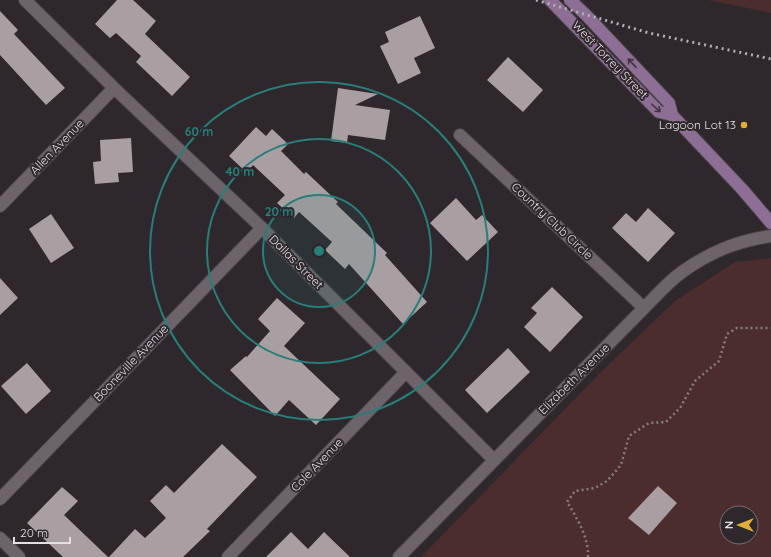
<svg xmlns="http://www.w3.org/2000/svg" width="771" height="557" font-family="Quicksand,sans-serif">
  <rect width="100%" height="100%" fill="#2e272c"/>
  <g fill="#4b2d2d" fill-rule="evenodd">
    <path d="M 708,0 L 771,0 L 771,13 Z"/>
    <path d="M 771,258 L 771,557 L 421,557 L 601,372 L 675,301 L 735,262 ZM 727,513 L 751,513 L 751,537 L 727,537 Z"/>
  </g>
  <g fill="#a99ea1">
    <path d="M 117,0 L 133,0 L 156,21 L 145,34 L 190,77 L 172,96 L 136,62 L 141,56 L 116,33 L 110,38 L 95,24 Z"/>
    <path d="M 0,11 L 18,30 L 14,34 L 65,88 L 46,105 L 0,55 Z"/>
    <path d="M 420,16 L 435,48 L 414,58 L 421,73 L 398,84 L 380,46 L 389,42 L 385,32 Z"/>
    <path d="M 508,57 L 543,90 L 523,112 L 487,80 Z"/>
    <path d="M 338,88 L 378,94 L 355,105 L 390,110 L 385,140 L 348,135 L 347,143 L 331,141 Z"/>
    <path d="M 256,127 L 266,136 L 272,129 L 288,144 L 281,151 L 304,174 L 306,172 L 338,202 L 336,204 L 387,253 L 385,255 L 427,302 L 403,324 L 349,264 L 345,269 L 325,250 L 332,242 L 299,212 L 294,218 L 277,203 L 285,195 L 253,165 L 247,173 L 229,156 Z"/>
    <path d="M 131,138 L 133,172 L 118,173 L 119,182 L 95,184 L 93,162 L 101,161 L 100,140 Z"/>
    <path d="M 456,198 L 476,220 L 482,215 L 498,232 L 467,261 L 430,223 Z"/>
    <path d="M 648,208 L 675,233 L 648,262 L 612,228 L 626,213 L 636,222 Z"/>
    <path d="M 51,214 L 74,248 L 51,263 L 29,229 Z"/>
    <path d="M 0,278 L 18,298 L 0,315 Z"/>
    <path d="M 552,287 L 583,317 L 550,352 L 524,327 L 537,313 L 531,308 Z"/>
    <path d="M 277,298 L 305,323 L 284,346 L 340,399 L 316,425 L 289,400 L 275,416 L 230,370 L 246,356 L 247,357 L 270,331 L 258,319 Z"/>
    <path d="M 508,348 L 530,372 L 487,413 L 465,390 Z"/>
    <path d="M 27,363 L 51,391 L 26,414 L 1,386 Z"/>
    <path d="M 222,444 L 257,477 L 207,529 L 210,531 L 183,557 L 109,557 L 135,529 L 145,538 L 166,518 L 150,501 L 166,485 L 174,493 Z"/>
    <path d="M 658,486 L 677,503 L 649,535 L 628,518 Z"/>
    <path d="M 62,487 L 78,501 L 64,515 L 108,557 L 63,557 L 27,523 Z"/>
    <path d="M 291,532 L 308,549 L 324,532 L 350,557 L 266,557 Z"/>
  </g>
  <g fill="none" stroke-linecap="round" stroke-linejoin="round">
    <defs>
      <g id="street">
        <path d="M 25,0 L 114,88 L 262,228 L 494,460"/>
        <path d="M 460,135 L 644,308"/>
        <path d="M 0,206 L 114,88"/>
        <path d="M 0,499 L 262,228"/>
        <path d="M 0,538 L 19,557"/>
        <path d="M 228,557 L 406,372"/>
        <path d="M 399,557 L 644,308 C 656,296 668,282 682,272 C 710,252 737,241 771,236"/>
      </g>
      <g id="secondary">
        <path d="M 550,0 L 659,112 L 672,115"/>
        <path d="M 570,0 L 587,16 L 669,103 L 672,115 L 742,189 L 771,223"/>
      </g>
    </defs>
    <use href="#street" stroke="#474245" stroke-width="14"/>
    <use href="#secondary" stroke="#474245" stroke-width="14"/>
    <path stroke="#847e82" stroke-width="2.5" stroke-dasharray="2 3" stroke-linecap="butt" d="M 588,557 C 589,538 577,518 567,502 L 575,491 L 595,488 L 607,481 L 621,465 L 629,436 L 649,423 L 666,422 L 680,408 L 695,381 L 719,361 L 727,334 L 737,328 L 771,328"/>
    <use href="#street" stroke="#6c646a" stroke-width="12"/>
    <use href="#secondary" stroke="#8d6f95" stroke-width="12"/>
    <path stroke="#b5b0b3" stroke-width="3" stroke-dasharray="2 4" stroke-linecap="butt" d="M 536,0 L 649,33 L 771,59"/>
  </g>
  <defs><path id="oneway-shaft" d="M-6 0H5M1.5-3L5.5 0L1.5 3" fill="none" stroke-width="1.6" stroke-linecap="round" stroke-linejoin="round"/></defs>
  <g stroke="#413541">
    <use href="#oneway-shaft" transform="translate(632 63) rotate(-133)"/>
    <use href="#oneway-shaft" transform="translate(656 108) rotate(42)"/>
  </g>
  <circle cx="319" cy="251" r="56" fill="#24807a" fill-opacity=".12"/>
  <g fill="none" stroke="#24807a" stroke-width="2">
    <circle cx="319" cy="251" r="56"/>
    <circle cx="319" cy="251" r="112"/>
    <circle cx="319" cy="251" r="169"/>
  </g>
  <circle fill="#e3ae35" stroke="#2e272c" stroke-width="1.5" cx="744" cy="125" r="4"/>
  <g text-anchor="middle" stroke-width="4" stroke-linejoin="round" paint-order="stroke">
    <g font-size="12" fill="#e3dfe2" stroke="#2e272c">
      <text transform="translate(610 60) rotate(46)" y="4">West Torrey Street</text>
      <text transform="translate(57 147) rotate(-46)" y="4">Allen Avenue</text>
      <text transform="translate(552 221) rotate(43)" y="4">Country Club Circle</text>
      <text transform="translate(296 262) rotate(45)" y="4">Dallas Street</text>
      <text transform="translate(131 363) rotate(-46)" y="4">Booneville Avenue</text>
      <text transform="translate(574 379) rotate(-45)" y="4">Elizabeth Avenue</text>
      <text transform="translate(317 465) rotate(-46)" y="4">Cole Avenue</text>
    </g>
    <g font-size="12" fill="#e3dfe2" stroke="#2e272c" text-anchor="end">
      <text x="736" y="129">Lagoon Lot 13</text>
    </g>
  </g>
  <circle cx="319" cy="251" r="6" fill="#24807a" stroke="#2e272c" stroke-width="2"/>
  <g font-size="12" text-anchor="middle" font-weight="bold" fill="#24807a" stroke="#2e272c" stroke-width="4" stroke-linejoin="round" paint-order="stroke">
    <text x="199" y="136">60 m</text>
    <text x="240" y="176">40 m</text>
    <text x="279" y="216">20 m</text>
  </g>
  <g transform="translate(739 525) rotate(270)"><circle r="19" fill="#2e272c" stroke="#767175"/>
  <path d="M0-3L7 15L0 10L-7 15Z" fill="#e3ae35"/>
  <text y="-6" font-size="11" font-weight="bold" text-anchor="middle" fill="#e3dfe2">N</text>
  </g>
  <path d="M14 537v6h56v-6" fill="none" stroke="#e3dfe2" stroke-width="2"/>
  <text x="20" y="537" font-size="12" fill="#e3dfe2" stroke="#2e272c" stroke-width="3" paint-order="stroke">20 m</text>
</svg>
